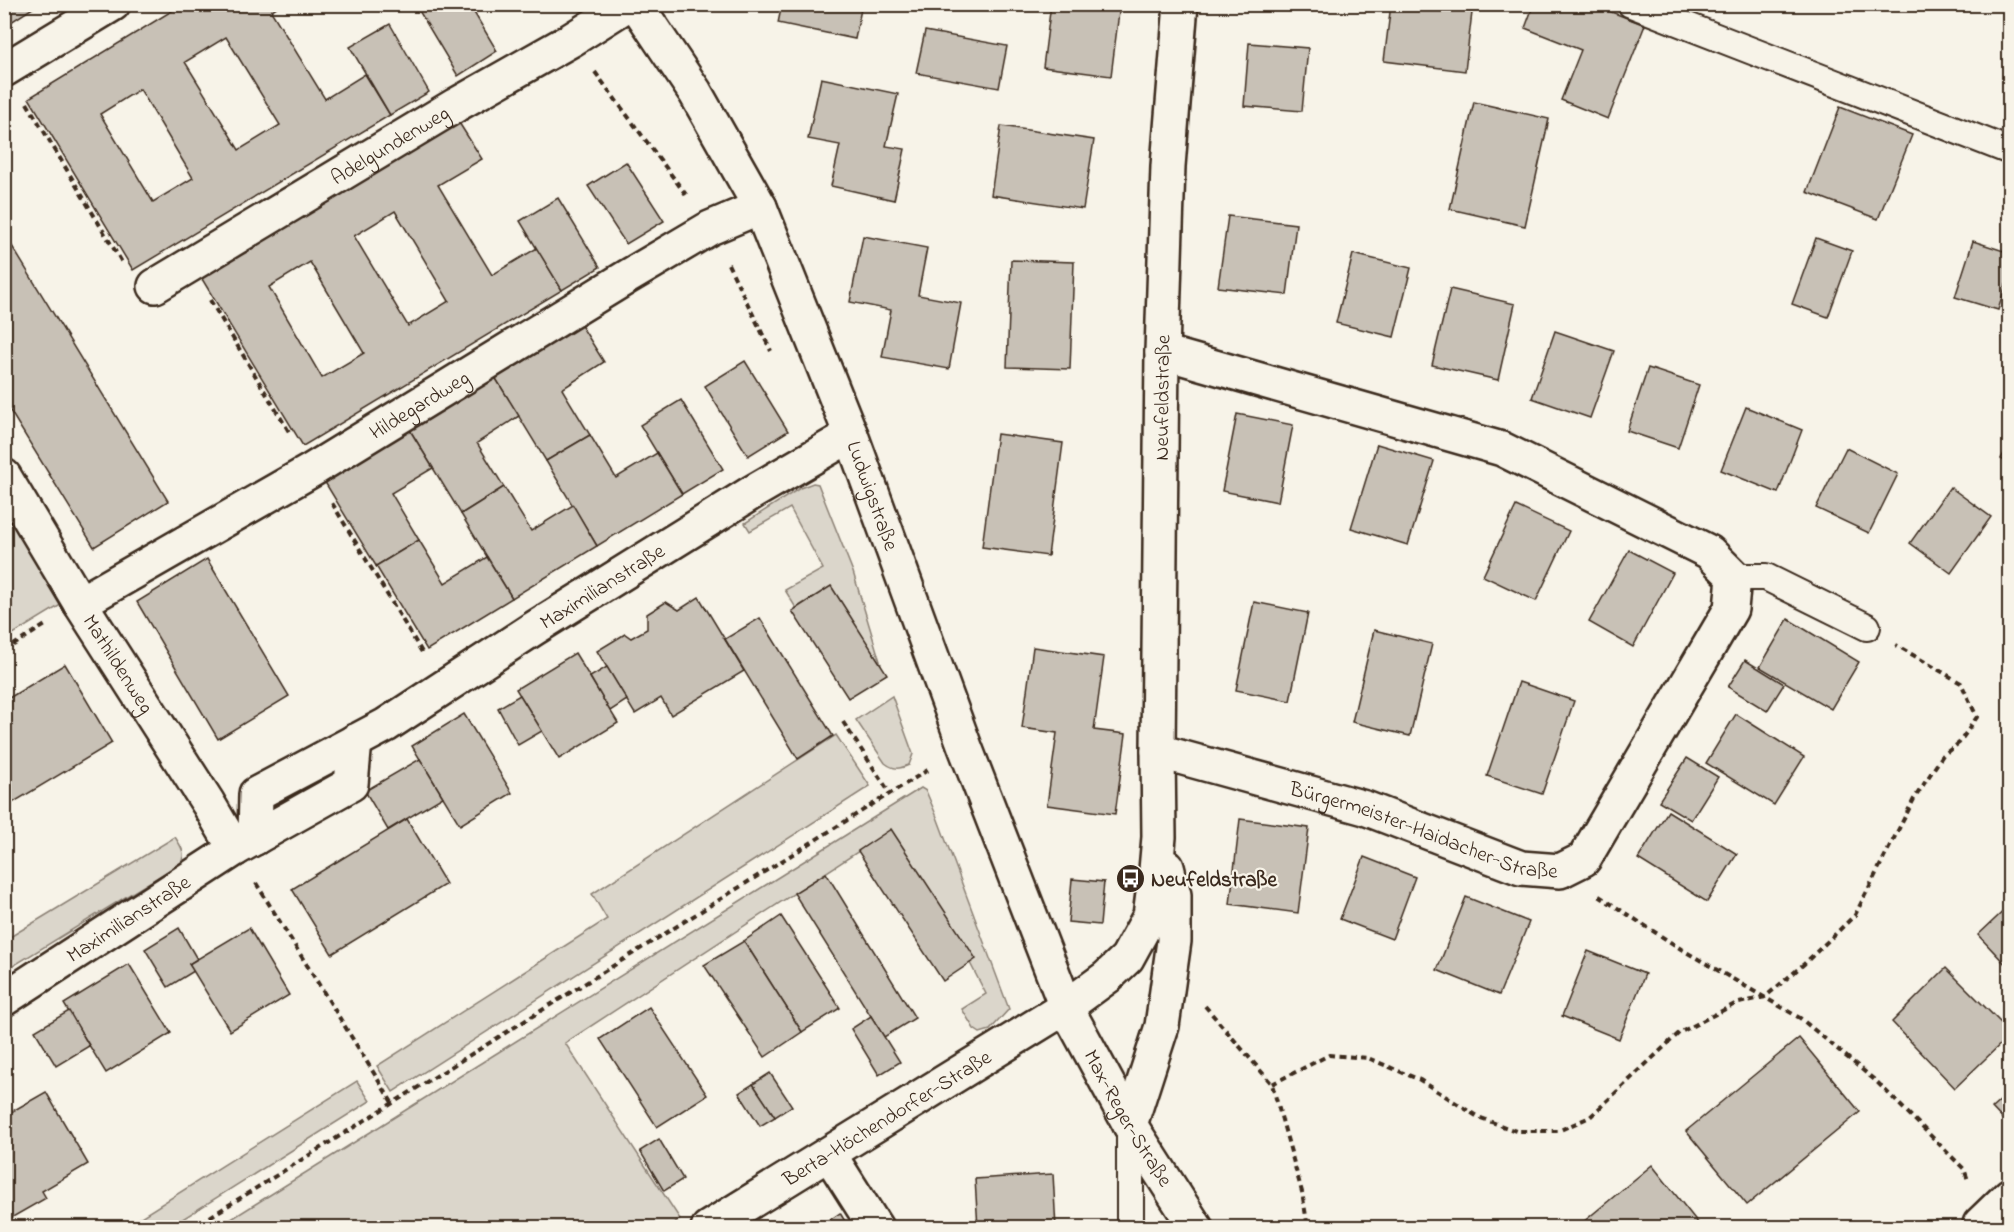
<svg xmlns="http://www.w3.org/2000/svg" width="2014" height="1232" font-family="'Indie Flower',sans-serif">
  <rect width="100%" height="100%" fill="#f7f3e8"/>
  <filter id="ink" filterUnits="userSpaceOnUse"><feTurbulence type="fractalNoise" baseFrequency=".0167" numOctaves="2"/><feDisplacementMap in="SourceGraphic" scale="12" xChannelSelector="R" yChannelSelector="G"/><feConvolveMatrix kernelMatrix="1 2 1 2 8 2 1 2 1" color-interpolation-filters="sRGB"/></filter>
  <g filter="url(#ink)">
    <g fill="#dbd6cb" stroke="#8b8074" stroke-width="1.5">
      <path d="M 813,483 L 818,484 L 853,572 L 882,668 L 831,586 L 796,608 L 785,590 L 823,569 L 790,508 L 750,531 L 745,523 L 800,488 Z"/>
      <path d="M 15,520 L 64,603 L 5,639 L 5,526 Z"/>
      <path d="M 892,696 L 913,754 L 909,765 C 899,769 894,770 885,763 L 856,720 Z"/>
      <path d="M 836,735 L 870,786 L 393,1092 L 377,1066 L 607,919 L 592,894 Z"/>
      <path d="M 921,788 L 926,791 L 937,817 L 1009,1009 L 990,1030 L 980,1033 L 974,1029 L 962,1009 L 986,994 L 970,963 L 975,959 L 891,830 L 565,1043 L 680,1219 L 667,1227 L 217,1228 Z"/>
      <path d="M 175,837 C 181,846 186,853 181,863 L 5,971 L 5,940 Z"/>
      <path d="M 357,1081 L 370,1101 L 170,1227 L 125,1227 Z"/>
    </g>
    <g fill="#c8c1b6" stroke="#3b2a1e" stroke-width="1.5" fill-rule="evenodd">
      <path d="M 4,4 L 39,4 L 5,26 Z"/>
      <path d="M 183,4 L 281,4 L 271,11 L 325,99 L 365,74 L 390,115 L 133,270 L 29,98 ZM 226,37 L 280,125 L 239,150 L 185,62 ZM 140,89 L 193,178 L 153,202 L 100,114 Z"/>
      <path d="M 415,4 L 469,4 L 497,51 L 458,76 Z"/>
      <path d="M 782,4 L 862,4 L 855,39 L 778,23 Z"/>
      <path d="M 1051,4 L 1120,4 L 1111,76 L 1043,67 Z"/>
      <path d="M 1391,4 L 1473,4 L 1465,71 L 1384,61 Z"/>
      <path d="M 1534,4 L 1591,4 L 1645,25 L 1608,119 L 1561,100 L 1581,50 L 1525,28 Z"/>
      <path d="M 390,24 L 429,92 L 390,115 L 350,47 Z"/>
      <path d="M 925,31 L 1007,46 L 999,88 L 916,73 Z"/>
      <path d="M 1249,43 L 1308,48 L 1302,111 L 1244,106 Z"/>
      <path d="M 821,78 L 898,94 L 886,146 L 905,149 L 894,200 L 831,186 L 840,145 L 808,139 Z"/>
      <path d="M 1474,102 L 1549,119 L 1525,226 L 1450,209 Z"/>
      <path d="M 1840,107 L 1912,135 L 1878,219 L 1807,192 Z"/>
      <path d="M 456,118 L 482,159 L 438,185 L 492,275 L 537,248 L 562,290 L 303,446 L 199,274 ZM 395,211 L 449,301 L 408,326 L 354,236 ZM 310,262 L 364,353 L 322,378 L 269,287 Z"/>
      <path d="M 1001,126 L 1094,140 L 1083,209 L 991,195 Z"/>
      <path d="M 626,162 L 664,221 L 626,244 L 588,186 Z"/>
      <path d="M 558,198 L 600,267 L 562,290 L 520,221 Z"/>
      <path d="M 1228,216 L 1296,224 L 1287,295 L 1218,287 Z"/>
      <path d="M 4,233 L 168,501 L 94,547 L 4,401 Z"/>
      <path d="M 863,236 L 927,248 L 918,295 L 961,303 L 949,369 L 882,357 L 891,310 L 850,302 Z"/>
      <path d="M 1816,238 L 1852,251 L 1828,317 L 1792,304 Z"/>
      <path d="M 1973,241 L 2010,253 L 2010,272 L 1998,310 L 1955,297 Z"/>
      <path d="M 1353,254 L 1411,268 L 1394,337 L 1336,323 Z"/>
      <path d="M 1011,260 L 1074,262 L 1070,369 L 1007,367 Z"/>
      <path d="M 1450,289 L 1515,304 L 1498,380 L 1432,365 Z"/>
      <path d="M 579,322 L 604,362 L 562,389 L 590,435 L 546,461 L 493,374 Z"/>
      <path d="M 1555,331 L 1614,351 L 1590,418 L 1532,398 Z"/>
      <path d="M 745,361 L 788,431 L 748,456 L 705,386 Z"/>
      <path d="M 1648,368 L 1699,385 L 1678,448 L 1627,431 Z"/>
      <path d="M 493,374 L 519,416 L 477,443 L 504,487 L 461,514 L 408,427 Z"/>
      <path d="M 681,400 L 723,469 L 682,494 L 640,425 Z"/>
      <path d="M 1746,407 L 1802,430 L 1778,493 L 1721,470 Z"/>
      <path d="M 1237,414 L 1293,425 L 1278,502 L 1222,491 Z"/>
      <path d="M 408,427 L 433,468 L 391,493 L 419,540 L 376,566 L 323,479 Z"/>
      <path d="M 997,434 L 1063,443 L 1048,556 L 982,547 Z"/>
      <path d="M 590,435 L 616,478 L 657,453 L 682,494 L 597,546 L 546,461 Z"/>
      <path d="M 2010,442 L 2010,464 L 2001,459 Z"/>
      <path d="M 1377,444 L 1434,461 L 1408,545 L 1351,528 Z"/>
      <path d="M 1846,448 L 1898,474 L 1869,533 L 1816,508 Z"/>
      <path d="M 504,487 L 531,531 L 573,505 L 597,546 L 512,598 L 461,514 Z"/>
      <path d="M 1950,487 L 1991,517 L 1951,573 L 1910,543 Z"/>
      <path d="M 1516,506 L 1569,531 L 1536,601 L 1483,576 Z"/>
      <path d="M 419,540 L 445,583 L 487,557 L 512,598 L 427,650 L 376,566 Z"/>
      <path d="M 1629,550 L 1673,573 L 1633,647 L 1589,622 Z"/>
      <path d="M 207,559 L 289,696 L 218,739 L 137,602 Z"/>
      <path d="M 831,586 L 887,674 L 848,698 L 792,611 Z"/>
      <path d="M 699,597 L 744,671 L 671,715 L 661,698 L 635,714 L 597,651 L 625,634 L 631,638 L 647,629 L 647,614 L 666,602 L 679,610 Z"/>
      <path d="M 1254,602 L 1308,613 L 1290,701 L 1236,690 Z"/>
      <path d="M 760,618 L 833,736 L 798,759 L 725,639 Z"/>
      <path d="M 1788,619 L 1859,662 L 1831,709 L 1760,667 Z"/>
      <path d="M 1374,630 L 1432,644 L 1410,736 L 1352,722 Z"/>
      <path d="M 1033,647 L 1104,657 L 1094,730 L 1126,734 L 1115,814 L 1047,805 L 1057,733 L 1022,728 Z"/>
      <path d="M 575,653 L 618,723 L 559,759 L 516,689 Z"/>
      <path d="M 1745,660 L 1784,684 L 1767,711 L 1728,687 Z"/>
      <path d="M 65,664 L 112,743 L 4,808 L 4,701 Z"/>
      <path d="M 607,667 L 627,700 L 610,711 L 590,677 Z"/>
      <path d="M 1519,682 L 1574,701 L 1542,794 L 1487,776 Z"/>
      <path d="M 520,695 L 542,731 L 518,745 L 498,708 Z"/>
      <path d="M 464,714 L 512,793 L 460,825 L 412,746 Z"/>
      <path d="M 1736,714 L 1804,757 L 1774,805 L 1706,763 Z"/>
      <path d="M 1687,758 L 1718,777 L 1691,820 L 1659,801 Z"/>
      <path d="M 420,759 L 443,797 L 388,830 L 365,791 Z"/>
      <path d="M 1668,811 L 1737,854 L 1707,902 L 1638,859 Z"/>
      <path d="M 407,819 L 446,884 L 332,954 L 292,889 Z"/>
      <path d="M 1240,819 L 1309,828 L 1298,913 L 1230,904 Z"/>
      <path d="M 891,829 L 976,959 L 943,981 L 858,851 Z"/>
      <path d="M 1364,857 L 1415,877 L 1392,939 L 1340,919 Z"/>
      <path d="M 826,873 L 915,1018 L 884,1037 L 794,893 Z"/>
      <path d="M 1072,879 L 1104,882 L 1100,925 L 1068,922 Z"/>
      <path d="M 1466,897 L 1529,922 L 1499,995 L 1437,970 Z"/>
      <path d="M 2010,905 L 2010,969 L 1978,935 Z"/>
      <path d="M 781,916 L 840,1008 L 802,1032 L 744,941 Z"/>
      <path d="M 179,928 L 197,959 L 189,964 L 194,971 L 168,987 L 145,949 Z"/>
      <path d="M 249,928 L 289,995 L 230,1031 L 189,964 Z"/>
      <path d="M 744,941 L 802,1032 L 765,1057 L 704,965 Z"/>
      <path d="M 1588,951 L 1645,974 L 1619,1039 L 1562,1016 Z"/>
      <path d="M 129,964 L 171,1033 L 106,1073 L 64,1004 Z"/>
      <path d="M 1946,968 L 2010,1032 L 2010,1035 L 1955,1088 L 1892,1022 Z"/>
      <path d="M 649,1007 L 707,1095 L 657,1127 L 600,1039 Z"/>
      <path d="M 69,1011 L 89,1046 L 56,1066 L 35,1031 Z"/>
      <path d="M 871,1016 L 900,1062 L 879,1075 L 851,1029 Z"/>
      <path d="M 1799,1038 L 1860,1112 L 1747,1205 L 1686,1131 Z"/>
      <path d="M 770,1073 L 792,1106 L 775,1117 L 753,1084 Z"/>
      <path d="M 753,1084 L 775,1117 L 760,1126 L 739,1093 Z"/>
      <path d="M 46,1092 L 88,1164 L 42,1191 L 46,1198 L 4,1222 L 4,1116 Z"/>
      <path d="M 2010,1092 L 2010,1127 L 1992,1108 Z"/>
      <path d="M 659,1139 L 683,1179 L 664,1191 L 640,1151 Z"/>
      <path d="M 1652,1165 L 1702,1228 L 1576,1228 Z"/>
      <path d="M 1053,1174 L 1056,1228 L 978,1228 L 975,1179 Z"/>
      <path d="M 840,1213 L 849,1228 L 818,1228 Z"/>
    </g>
    <g fill="none" stroke-linecap="round" stroke-linejoin="round">
      <defs>
        <g id="lane">
          <path d="M 1631,4 L 2010,151"/>
          <path d="M 1734,577 L 1766,577 L 1867,627"/>
          <path d="M 1130,1228 L 1130,1125"/>
        </g>
        <g id="street">
          <path id="s1" d="M 636,4 L 695,92 L 760,207 L 851,435 L 965,747 L 1066,1007 L 1130,1125 L 1196,1228"/>
          <path d="M 4,70 L 113,4"/>
          <path id="s2" d="M 155,286 L 456,105 L 571,40 L 628,4"/>
          <path id="s3" d="M 4,476 L 80,603 L 208,803 L 235,849"/>
          <path id="s4" d="M 80,603 L 312,470 L 627,277 L 710,228 L 760,207"/>
          <path id="s5" d="M 1158,751 L 1365,808 L 1521,868 L 1560,871 L 1584,859 L 1731,609 L 1734,577 L 1709,552 L 1502,449 L 1162,352"/>
          <path id="s6" d="M 255,838 L 256,794 L 386,725 L 533,629 L 753,492 L 851,435"/>
          <path id="s7" d="M 4,999 L 235,849 L 351,784 L 355,741"/>
          <path d="M 1130,1125 L 1162,1026 L 1174,941 L 1174,895 L 1167,867"/>
          <path d="M 829,1154 L 876,1228"/>
          <path d="M 1980,1224 L 2010,1195"/>
          <path id="s8" d="M 708,1228 L 1066,1007 L 1107,977 L 1127,958 L 1150,916 L 1156,870 L 1159,837 L 1158,751 L 1162,352 L 1168,166 L 1181,4"/>
        </g>
      </defs>
      <use href="#lane" stroke="#3b2a1e" stroke-width="30"/>
      <use href="#street" stroke="#3b2a1e" stroke-width="38"/>
      <g stroke="#3b2a1e" stroke-width="4" stroke-dasharray="6 4.5" stroke-linecap="butt">
        <path d="M 595,72 L 687,196"/>
        <path d="M 27,103 L 123,264"/>
        <path d="M 728,264 L 771,351"/>
        <path d="M 210,300 L 291,435"/>
        <path d="M 332,503 L 423,654"/>
        <path d="M 4,651 L 47,624"/>
        <path d="M 843,722 L 890,793"/>
        <path d="M 256,883 L 393,1104"/>
        <path d="M 1599,896 L 1681,949 L 1800,1018 L 1877,1082 L 1964,1169 L 1968,1180"/>
        <path d="M 1205,1006 L 1272,1084 L 1302,1192 L 1308,1228"/>
        <path d="M 1272,1084 L 1329,1055 L 1368,1058 L 1420,1080 L 1478,1117 L 1516,1131 L 1558,1131 L 1590,1117 L 1679,1033 L 1735,1004 L 1765,997 L 1804,964 L 1855,915 L 1914,799 L 1943,755 L 1959,743 L 1977,717 L 1961,683 L 1896,645"/>
        <path d="M 192,1228 L 931,768"/>
      </g>
      <use href="#lane" stroke="#f7f3e8" stroke-width="26"/>
      <use href="#street" stroke="#f7f3e8" stroke-width="33"/>
    </g>
  </g>
  <defs>
    <symbol id="bus-disc" viewBox="-11 -11 22 22"><circle r="9.5" fill="#3b2a1e" stroke="#f7f3e8"/><path d="M-5-6H5V4H4V6H2V4H-2V6H-4V4H-5ZM-3.5-4V0h7V-4ZM-3.5 1.2v1.5H-2V1.2ZM2 1.2v1.5H3.5V1.2Z" fill="#fff"/></symbol>
  </defs>
  <g fill-rule="evenodd">
    <use href="#bus-disc" x="1114" y="862" width="33" height="33"/>
  </g>
  <g text-anchor="middle" stroke-width="4.5" stroke-linejoin="round" paint-order="stroke">
    <g font-size="21" fill="#3b2a1e" stroke="#f7f3e8">
      <text dy="7" stroke="none"><textPath href="#s2" startOffset="274">Adelgundenweg</textPath></text>
      <text dy="7" stroke="none"><textPath href="#s8" startOffset="1066">Neufeldstraße</textPath></text>
      <text dy="7" stroke="none"><textPath href="#s4" startOffset="393">Hildegardweg</textPath></text>
      <text dy="7" stroke="none"><textPath href="#s1" startOffset="548">Ludwigstraße</textPath></text>
      <text dy="7" stroke="none"><textPath href="#s6" startOffset="448">Maximilianstraße</textPath></text>
      <text dy="7" stroke="none"><textPath href="#s3" startOffset="220">Mathildenweg</textPath></text>
      <text dy="7" stroke="none"><textPath href="#s5" startOffset="278">Bürgermeister-Haidacher-Straße</textPath></text>
      <text dy="7" stroke="none"><textPath href="#s7" startOffset="148">Maximilianstraße</textPath></text>
      <text dy="7" stroke="none"><textPath href="#s8" startOffset="210">Berta-Höchendorfer-Straße</textPath></text>
      <text dy="7" stroke="none"><textPath href="#s1" startOffset="1222">Max-Reger-Straße</textPath></text>
    </g>
    <g font-size="21" font-weight="bold" fill="#3b2a1e" stroke="#f7f3e8" text-anchor="start">
      <text x="1151" y="886">Neufeldstraße</text>
    </g>
  </g>
  <rect width="2014" height="1232" fill="none" stroke="#f7f3e8" stroke-width="24"/>
  <rect x="12" y="12" width="1990" height="1208" fill="none" stroke="#3b2a1e" stroke-width="2" filter="url(#ink)"/>
</svg>
